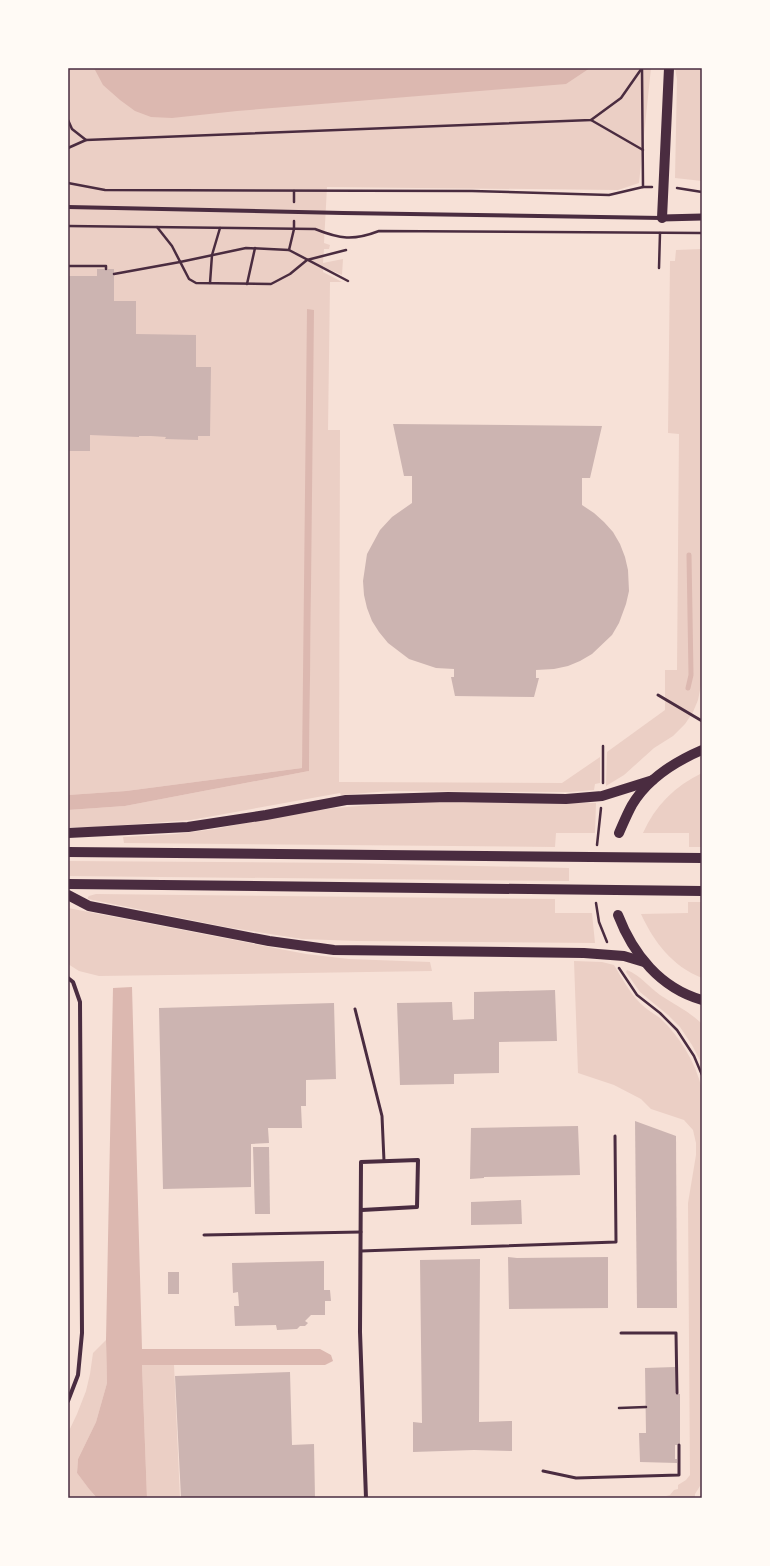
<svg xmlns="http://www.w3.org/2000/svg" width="770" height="1566" font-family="Helvetica,sans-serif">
  <rect width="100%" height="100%" fill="#f7e1d7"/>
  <g fill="#ebcfc5">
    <path d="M 68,68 L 651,68 L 639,183 L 618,190 L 327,187 L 324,243 L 330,245 L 329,249 L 324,249 L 323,263 L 343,259 L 342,275 L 323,267 L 323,272 L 342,282 L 330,282 L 328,430 L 340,430 L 339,782 L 562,783 L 600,757 L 600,783 L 595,784 L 594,790 L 570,792 L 389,791 L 341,795 L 340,793 L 191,820 L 97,827 L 68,827 L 68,810 L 125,806 L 309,771 L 311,566 L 302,768 L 126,791 L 68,795 Z"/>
    <path d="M 675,68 L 702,68 L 702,181 L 675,178 L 677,79 Z"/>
    <path d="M 702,249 L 701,685 L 698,700 L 693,712 L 685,724 L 673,736 L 654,748 L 624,775 L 606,786 L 607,752 L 665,710 L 665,670 L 677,670 L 679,434 L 668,433 L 670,261 L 675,261 L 676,250 Z"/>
    <path d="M 702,773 L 702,847 L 689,847 L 689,833 L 643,833 C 655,806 675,786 702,773 Z"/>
    <path d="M 409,802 L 596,803 L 595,833 L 556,833 L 555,847 L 124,843 L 123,837 L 176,834 L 215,829 L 283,815 L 335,808 Z"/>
    <path d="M 68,861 L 350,863 L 569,868 L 569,881 L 68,876 Z"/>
    <path d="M 96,894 L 555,899 L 555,913 L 592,913 L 595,943 L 357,941 L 302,939 L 226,927 L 88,899 L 88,897 L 89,896 Z"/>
    <path d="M 688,902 L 702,902 L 702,978 C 672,966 654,942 641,914 L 688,913 Z"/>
    <path d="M 68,908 L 306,954 L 349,959 L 430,962 L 432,971 L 99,976 L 79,971 L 68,964 Z"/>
    <path d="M 574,961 L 602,962 L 614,965 C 622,978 629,992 640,1003 C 646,1009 653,1013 660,1018 C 680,1037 695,1061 702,1089 L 702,1298 L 700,1314 L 700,1486 L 695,1494 L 695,1498 L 576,1498 L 666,1496 L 670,1495 L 674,1490 L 678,1489 L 678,1485 L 686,1480 L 690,1475 L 688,1203 L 696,1155 L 696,1143 L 693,1130 L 684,1120 L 651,1109 L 641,1099 L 614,1085 L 578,1073 Z"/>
    <path d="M 627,970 C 640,975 649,987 660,995 C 674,1004 688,1011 700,1022 L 702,1024 L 702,1064 L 692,1045 L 680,1027 L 668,1015 L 640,992 L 626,972 Z"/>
    <path d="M 106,1340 L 107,1383 L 96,1422 L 78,1459 L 77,1473 L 89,1489 L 97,1498 L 68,1498 L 68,1433 L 77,1414 L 86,1391 L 90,1374 L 93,1353 Z"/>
    <path d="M 142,1365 L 174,1365 L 180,1498 L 147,1498 Z"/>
  </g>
  <g fill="#dcb8b0">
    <path d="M 94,68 L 590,68 L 566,84 L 237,111 L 172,118 L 151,117 L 135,111 L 120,100 L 103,85 Z"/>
    <path d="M 307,309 L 314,310 L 309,771 L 125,806 L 68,810 L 68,795 L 126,791 L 302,768 Z"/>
    <path d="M 132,987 L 142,1349 L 320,1349 L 331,1355 L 333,1361 L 325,1365 L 142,1365 L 147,1498 L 97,1498 L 89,1489 L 77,1473 L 78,1459 L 96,1422 L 107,1383 L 106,1340 L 113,988 Z"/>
  </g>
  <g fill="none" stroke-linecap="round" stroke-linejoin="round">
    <path stroke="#dcb8b0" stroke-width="5" d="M 688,688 L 691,675 L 689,555"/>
  </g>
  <g fill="#ccb4b1">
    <path d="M 97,269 L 114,269 L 114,301 L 136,301 L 136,334 L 196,335 L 196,367 L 211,367 L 210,436 L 198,436 L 198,440 L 165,439 L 166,437 L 151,436 L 139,436 L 139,437 L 90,435 L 90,451 L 68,451 L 68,276 L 97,276 Z"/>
    <path d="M 393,424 L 602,426 L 590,478 L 582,478 L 582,505 L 594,513 L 604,522 L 613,532 L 620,544 L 625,557 L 628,570 L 629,591 L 626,604 L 619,623 L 612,635 L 592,654 L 580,661 L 568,666 L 554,669 L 536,670 L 536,678 L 539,678 L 534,697 L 455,696 L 451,677 L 454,677 L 454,669 L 436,668 L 409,659 L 388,643 L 379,632 L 372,621 L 367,608 L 364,595 L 363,581 L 367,554 L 380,530 L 392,517 L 412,503 L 412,476 L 404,476 Z"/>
    <path d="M 555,990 L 557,1041 L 499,1042 L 499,1073 L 454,1074 L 454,1084 L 400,1085 L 397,1003 L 452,1002 L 453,1020 L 474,1019 L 474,992 Z"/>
    <path d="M 334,1003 L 336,1079 L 306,1080 L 306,1106 L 301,1106 L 302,1128 L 268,1128 L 269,1143 L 251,1144 L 251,1187 L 163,1189 L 159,1008 Z"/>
    <path d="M 635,1121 L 676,1136 L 677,1308 L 637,1308 Z"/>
    <path d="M 578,1126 L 580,1175 L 484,1177 L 484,1178 L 470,1179 L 471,1128 Z"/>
    <path d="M 253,1147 L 269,1147 L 270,1214 L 255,1214 Z"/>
    <path d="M 521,1200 L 522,1224 L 471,1225 L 471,1202 Z"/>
    <path d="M 508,1257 L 517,1258 L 608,1257 L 608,1308 L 509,1309 Z"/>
    <path d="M 480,1259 L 479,1422 L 512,1421 L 512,1451 L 474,1450 L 413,1452 L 413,1422 L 422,1423 L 420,1260 Z"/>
    <path d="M 324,1261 L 324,1290 L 330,1290 L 331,1301 L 325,1301 L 325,1315 L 311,1315 L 305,1321 L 308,1323 L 305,1326 L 300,1326 L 297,1329 L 277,1330 L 276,1325 L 235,1326 L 234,1306 L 239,1306 L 238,1292 L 233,1293 L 232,1263 Z"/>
    <rect x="168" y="1272" width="11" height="22"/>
    <path d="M 675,1367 L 675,1394 L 680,1394 L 680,1445 L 675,1445 L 675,1459 L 677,1459 L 677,1463 L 640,1462 L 639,1433 L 646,1433 L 645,1368 Z"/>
    <path d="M 290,1372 L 292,1445 L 314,1444 L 315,1498 L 181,1498 L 175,1376 Z"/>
  </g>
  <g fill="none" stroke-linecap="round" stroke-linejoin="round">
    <g stroke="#4a2c40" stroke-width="2.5">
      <path d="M 642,68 L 643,187"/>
      <path d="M 68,120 L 72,129 L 86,140"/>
      <path d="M 591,120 L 643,150"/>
      <path d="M 68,148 L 86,140 L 591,120 L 621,98 L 642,68"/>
      <path d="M 68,183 L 105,190 L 472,191 L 609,195 L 643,187 L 652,187"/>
      <path d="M 677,188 L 702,192"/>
      <path d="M 294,191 L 294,202"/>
      <path d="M 68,226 L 315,229 C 340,239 353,241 379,231 L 702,233"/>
      <path d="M 157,227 L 172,246 L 189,279 L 196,283 L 271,284 L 290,274 L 307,260 L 346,250"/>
      <path d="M 289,250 L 294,229 L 294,221"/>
      <path d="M 68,266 L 106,266 L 106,269"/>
      <path d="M 659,268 L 660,233"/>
      <path d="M 114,274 L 180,262 L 246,248 L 289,250 L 348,281"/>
      <path d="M 210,283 L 212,255 L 220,228"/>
      <path d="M 247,284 L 255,248"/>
      <path d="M 603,783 L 603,746"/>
      <path d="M 597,845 L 601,808"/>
      <path d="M 596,903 L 599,922 L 607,942"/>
      <path d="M 619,968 L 637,995 L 660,1013 L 677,1030 L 694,1056 L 702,1075"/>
      <path d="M 619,1408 L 646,1407"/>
      <path d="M 702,1498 L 702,1497"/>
    </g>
    <g stroke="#4a2c40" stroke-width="3">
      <path d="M 658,695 L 702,721"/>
      <path d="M 355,1009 L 382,1116 L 384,1161"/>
      <path d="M 204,1235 L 361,1232"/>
      <path d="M 361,1251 L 616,1242 L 615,1136"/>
      <path d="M 621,1333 L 676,1333 L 677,1393"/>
      <path d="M 543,1471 L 576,1478 L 679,1475 L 679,1445"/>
    </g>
    <g stroke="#4a2c40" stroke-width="4">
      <path d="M 68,207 L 343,213 L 662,218"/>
      <path d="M 68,978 L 73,982 L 80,1002 L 82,1333 L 78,1375 L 68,1401"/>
      <path d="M 362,1210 L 417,1207 L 418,1160 L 361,1162 L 360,1332 L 366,1498"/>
    </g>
    <path stroke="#4a2c40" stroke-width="7" d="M 662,218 L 702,217"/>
    <g stroke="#4a2c40" stroke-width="10">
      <path d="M 662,218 L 669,68"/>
      <path d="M 68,833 L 188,827 L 266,815 L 346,800 L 448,797 L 566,799 L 602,796 L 653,780"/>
      <path d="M 619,833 C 623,824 627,814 632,805 C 648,778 674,762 702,750"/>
      <path d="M 68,852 L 702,858"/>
      <path d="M 68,884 L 702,891"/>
      <path d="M 68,895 L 89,906 L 269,941 L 334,950 L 584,953 L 624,956 L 644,962"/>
      <path d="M 618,915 C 633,954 660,988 702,1000"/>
    </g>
  </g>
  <rect width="770" height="1566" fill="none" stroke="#fffaf5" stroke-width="138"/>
  <rect x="69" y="69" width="632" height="1428" fill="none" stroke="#4a2c40" stroke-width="1.5"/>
</svg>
